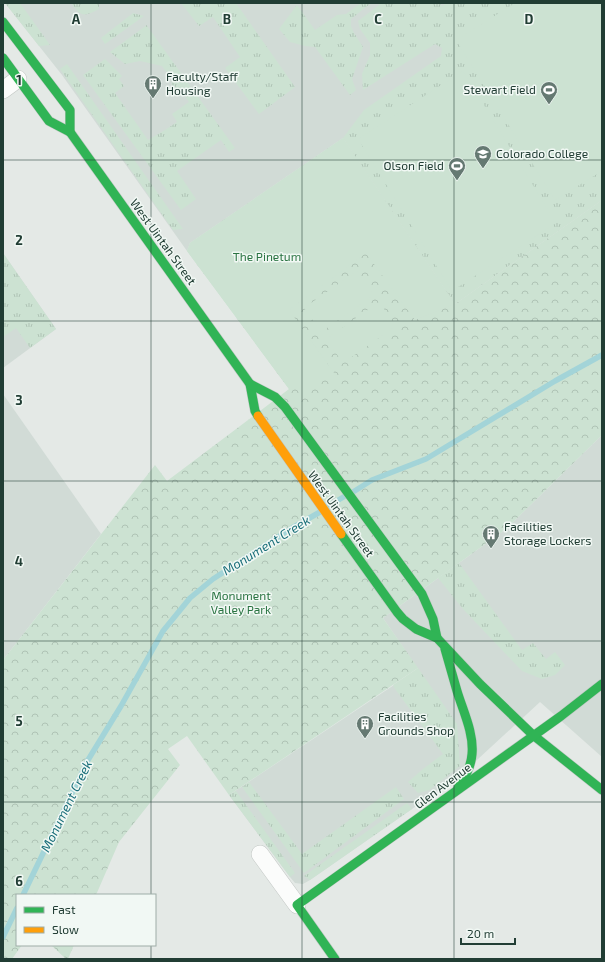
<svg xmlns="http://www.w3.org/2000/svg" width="605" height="962" font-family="'Exo 2',sans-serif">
  <defs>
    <pattern id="grass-tufts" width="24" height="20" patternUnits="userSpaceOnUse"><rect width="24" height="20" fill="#cce2d2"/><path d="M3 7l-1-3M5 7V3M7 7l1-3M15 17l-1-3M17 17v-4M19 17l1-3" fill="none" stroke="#afc3b5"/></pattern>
    <pattern id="park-crowns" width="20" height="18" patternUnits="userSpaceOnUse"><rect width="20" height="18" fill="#cce2d2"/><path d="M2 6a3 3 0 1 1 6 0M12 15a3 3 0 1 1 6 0" fill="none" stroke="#afc3b5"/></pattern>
  </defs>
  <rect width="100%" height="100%" fill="#e4e9e6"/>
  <g fill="#d1dbd6">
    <path d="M 5,3 L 602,3 L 602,200 L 455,304 L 343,138 L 190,243 L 187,251 L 62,75 Z"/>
    <path d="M 3,253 L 56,329 L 3,368 Z"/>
    <path d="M 3,394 L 101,534 L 3,660 Z"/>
    <path d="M 602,435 L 602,757 L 593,749 L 540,702 L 465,771 L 412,809 L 310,880 L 303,884 L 295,883 L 290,877 L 229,795 L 418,669 L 383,618 L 506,529 Z"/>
  </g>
  <g fill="url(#grass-tufts)">
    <path d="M 5,3 L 20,3 L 50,45 L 39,46 Z"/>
    <path d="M 71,3 L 99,3 L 99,9 C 84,17 81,17 71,3 Z"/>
    <path d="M 181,3 L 236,3 L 295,87 L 259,114 L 225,68 L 240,57 L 213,17 L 199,26 Z"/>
    <path d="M 361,3 L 371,3 L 351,19 L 351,26 L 354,33 L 363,47 L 352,79 L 356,90 L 350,95 L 315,47 L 305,46 L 290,42 L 279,29 L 297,5 L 315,30 L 337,15 L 346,14 Z"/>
    <path d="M 378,3 L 440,3 L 442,6 L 446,3 L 602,3 L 602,200 L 455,304 L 343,138 L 364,110 L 441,56 L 442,48 L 435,44 L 363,90 L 362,74 L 370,55 L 370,43 L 360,29 L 358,21 L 379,5 Z"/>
    <path d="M 133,13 L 144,16 L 105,44 L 101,38 Z"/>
    <path d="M 147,25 L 147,26 L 235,148 L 229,152 L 221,140 L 177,171 L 196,199 L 181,210 L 83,75 L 105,59 L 122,76 L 119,79 L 124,86 L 115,93 L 148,140 L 165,130 L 177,122 L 172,114 L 189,102 L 181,90 L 171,97 L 172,79 L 162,66 L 140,61 L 125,64 L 110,52 Z"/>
    <path d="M 67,64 L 183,229 L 173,230 L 60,69 Z"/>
    <path d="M 3,253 L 56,329 L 30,348 L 16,328 L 3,337 Z"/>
    <path d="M 459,563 L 522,650 L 533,643 L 546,659 L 555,652 L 565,665 L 555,675 L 542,679 L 522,671 L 463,609 L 438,578 Z"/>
    <path d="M 418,668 L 457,724 L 460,766 L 429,790 L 418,793 L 408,782 L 423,769 L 443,754 L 395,689 L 393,685 Z"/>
    <path d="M 249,782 L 302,854 L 396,787 L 404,799 L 304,873 L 242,787 Z"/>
    <path d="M 236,791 L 295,873 L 290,877 L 229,795 Z"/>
    <path d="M 407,803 L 412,809 L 310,880 L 304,876 Z"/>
  </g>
  <g fill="url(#park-crowns)">
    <path d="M 343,138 L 455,304 L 602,200 L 602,435 L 506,529 L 383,618 L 418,668 L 229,795 L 187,736 L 168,749 L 180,765 L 119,842 L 96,895 L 17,895 L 17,945 L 22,945 L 12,959 L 3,959 L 3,660 L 155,465 L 167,481 L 289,389 L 187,251 L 190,243 Z"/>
    <path d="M 51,945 L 74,945 L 68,959 L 66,959 Z"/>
  </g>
  <g fill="#cce2d2">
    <path d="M 515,3 L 602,3 L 602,171 L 555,200 L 456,40 Z"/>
    <path d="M 463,71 L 556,223 L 452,291 L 358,139 Z"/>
    <path d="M 343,138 L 455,304 L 415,320 L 366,253 L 289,310 L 337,377 L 289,389 L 187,251 L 190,243 Z"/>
    <path d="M 357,271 L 374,295 L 321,332 L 304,308 Z"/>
    <path d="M 379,302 L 396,326 L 343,363 L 326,339 Z"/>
  </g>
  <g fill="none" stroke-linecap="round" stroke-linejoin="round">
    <g stroke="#a3d4d8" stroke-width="5.5">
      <path d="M 353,492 L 372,480 L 426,459 L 555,381 L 602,355"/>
      <path d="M 327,507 L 345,496"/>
      <path d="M 23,895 L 88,760 L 121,706 L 163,631 L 190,598 L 213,579 L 292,528 L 320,512"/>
      <path d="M 3,937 L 17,908"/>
    </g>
    <defs>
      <g id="street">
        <path d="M 3,90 L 18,79"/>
        <path d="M 260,854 L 297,905"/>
      </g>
      <g id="fast">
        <path d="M 3,22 L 70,110 L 70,132"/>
        <path d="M 3,58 L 49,121 L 70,132 L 250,384 L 255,411 L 258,416"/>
        <path d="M 250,384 L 275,397 L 285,407 L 422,594 L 433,619 L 437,638"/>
        <path d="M 341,534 L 397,612 L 403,619 L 416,629 L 437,638 L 480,684 L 533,735 L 602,790"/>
        <path d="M 445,649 C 449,663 453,677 457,691 C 463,711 474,733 472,754 C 471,767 465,777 458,788"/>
        <path d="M 335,959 L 297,905 L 561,716 L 602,684"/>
      </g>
      <path id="slow" d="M 258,416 L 341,534"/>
    </defs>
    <use href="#street" stroke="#c1c6c3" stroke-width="18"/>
    <use href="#fast" stroke="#bfc7c3" stroke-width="10"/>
    <use href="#slow" stroke="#bfc7c3" stroke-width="10"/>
    <use href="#street" stroke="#fbfcfb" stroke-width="17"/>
    <use href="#fast" stroke="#30b455" stroke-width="9"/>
    <use href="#slow" stroke="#ff9f0a" stroke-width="9"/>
  </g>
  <path fill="none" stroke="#213d34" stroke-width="1" stroke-opacity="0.55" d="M 151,3 L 151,895M 302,3 L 302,959M 454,3 L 454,959M 3,160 L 602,160M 3,321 L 602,321M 3,481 L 602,481M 3,641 L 602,641M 3,802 L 602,802M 151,945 L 151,959"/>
  <defs>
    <symbol id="building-pin" viewBox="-11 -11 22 30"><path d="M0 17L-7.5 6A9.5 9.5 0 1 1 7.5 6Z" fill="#657972" stroke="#f1f8f4"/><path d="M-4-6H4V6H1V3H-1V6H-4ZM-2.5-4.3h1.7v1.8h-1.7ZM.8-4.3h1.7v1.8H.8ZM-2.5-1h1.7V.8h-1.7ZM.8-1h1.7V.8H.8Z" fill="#fff"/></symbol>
    <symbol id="stadium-pin" viewBox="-11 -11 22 30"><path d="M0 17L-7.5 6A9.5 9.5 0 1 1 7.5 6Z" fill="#657972" stroke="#f1f8f4"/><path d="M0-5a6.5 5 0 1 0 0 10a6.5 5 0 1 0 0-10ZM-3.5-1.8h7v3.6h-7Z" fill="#fff"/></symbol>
    <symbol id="university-pin" viewBox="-11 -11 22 30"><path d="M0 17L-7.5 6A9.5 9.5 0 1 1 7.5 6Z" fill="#657972" stroke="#f1f8f4"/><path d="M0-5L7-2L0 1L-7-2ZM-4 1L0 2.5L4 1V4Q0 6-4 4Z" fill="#fff"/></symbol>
  </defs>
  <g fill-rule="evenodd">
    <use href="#building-pin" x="143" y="74" width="20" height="27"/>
    <use href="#stadium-pin" x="539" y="80" width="20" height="27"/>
    <use href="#university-pin" x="473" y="144" width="20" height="27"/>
    <use href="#stadium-pin" x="447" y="156" width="20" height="27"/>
    <use href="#building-pin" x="481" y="524" width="20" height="27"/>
    <use href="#building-pin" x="355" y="714" width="20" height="27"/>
  </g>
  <g text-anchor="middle" stroke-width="3" stroke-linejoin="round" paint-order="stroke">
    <g font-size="12" fill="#213d34" stroke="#f1f8f4" text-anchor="start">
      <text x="166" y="81">Faculty/Staff<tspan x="166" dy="14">Housing</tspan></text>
      <text x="536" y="94" text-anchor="end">Stewart Field</text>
      <text x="496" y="158">Colorado College</text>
      <text x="444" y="170" text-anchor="end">Olson Field</text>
      <text x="504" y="531">Facilities<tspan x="504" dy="14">Storage Lockers</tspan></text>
      <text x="378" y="721">Facilities<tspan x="378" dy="14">Grounds Shop</tspan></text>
    </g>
    <g font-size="12" fill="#213d34" stroke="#f1f8f4">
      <text transform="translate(163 242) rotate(54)" y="4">West Uintah Street</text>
      <text transform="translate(341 514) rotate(54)" y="4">West Uintah Street</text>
      <text transform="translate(443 786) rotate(-37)" y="4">Glen Avenue</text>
    </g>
    <g font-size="12" fill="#2a7442" stroke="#f1f8f4">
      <text x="267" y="261">The Pinetum</text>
      <text x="241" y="600">Monument<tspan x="241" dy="14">Valley Park</tspan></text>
    </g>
    <g font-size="13" font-style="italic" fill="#1a6f7a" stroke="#f1f8f4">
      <text transform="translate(266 545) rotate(-32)" y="5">Monument Creek</text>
      <text transform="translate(66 806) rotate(-64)" y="5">Monument Creek</text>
    </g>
  </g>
  <g font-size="13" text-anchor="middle" font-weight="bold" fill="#213d34" stroke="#f1f8f4" stroke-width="3" stroke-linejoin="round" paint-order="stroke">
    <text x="76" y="24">A</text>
    <text x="227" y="24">B</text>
    <text x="378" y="24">C</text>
    <text x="529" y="24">D</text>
    <text x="19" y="85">1</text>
    <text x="19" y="245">2</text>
    <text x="19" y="405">3</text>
    <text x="19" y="566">4</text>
    <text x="19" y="726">5</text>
    <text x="19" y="886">6</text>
  </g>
  <rect width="605" height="962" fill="none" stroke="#213d34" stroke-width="8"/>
  <rect x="16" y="894" width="140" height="52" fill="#f1f8f4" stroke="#9eada7"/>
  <rect x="24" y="907" width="20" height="6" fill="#30b455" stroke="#9eada7"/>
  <text x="52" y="914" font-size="12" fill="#213d34">Fast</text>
  <rect x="24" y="927" width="20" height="6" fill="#ff9f0a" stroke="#9eada7"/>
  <text x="52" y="934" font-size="12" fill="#213d34">Slow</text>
  <path d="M461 938v6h54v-6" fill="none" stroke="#213d34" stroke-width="2"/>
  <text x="467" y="938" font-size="12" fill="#213d34" stroke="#f1f8f4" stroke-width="3" paint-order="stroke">20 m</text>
</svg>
